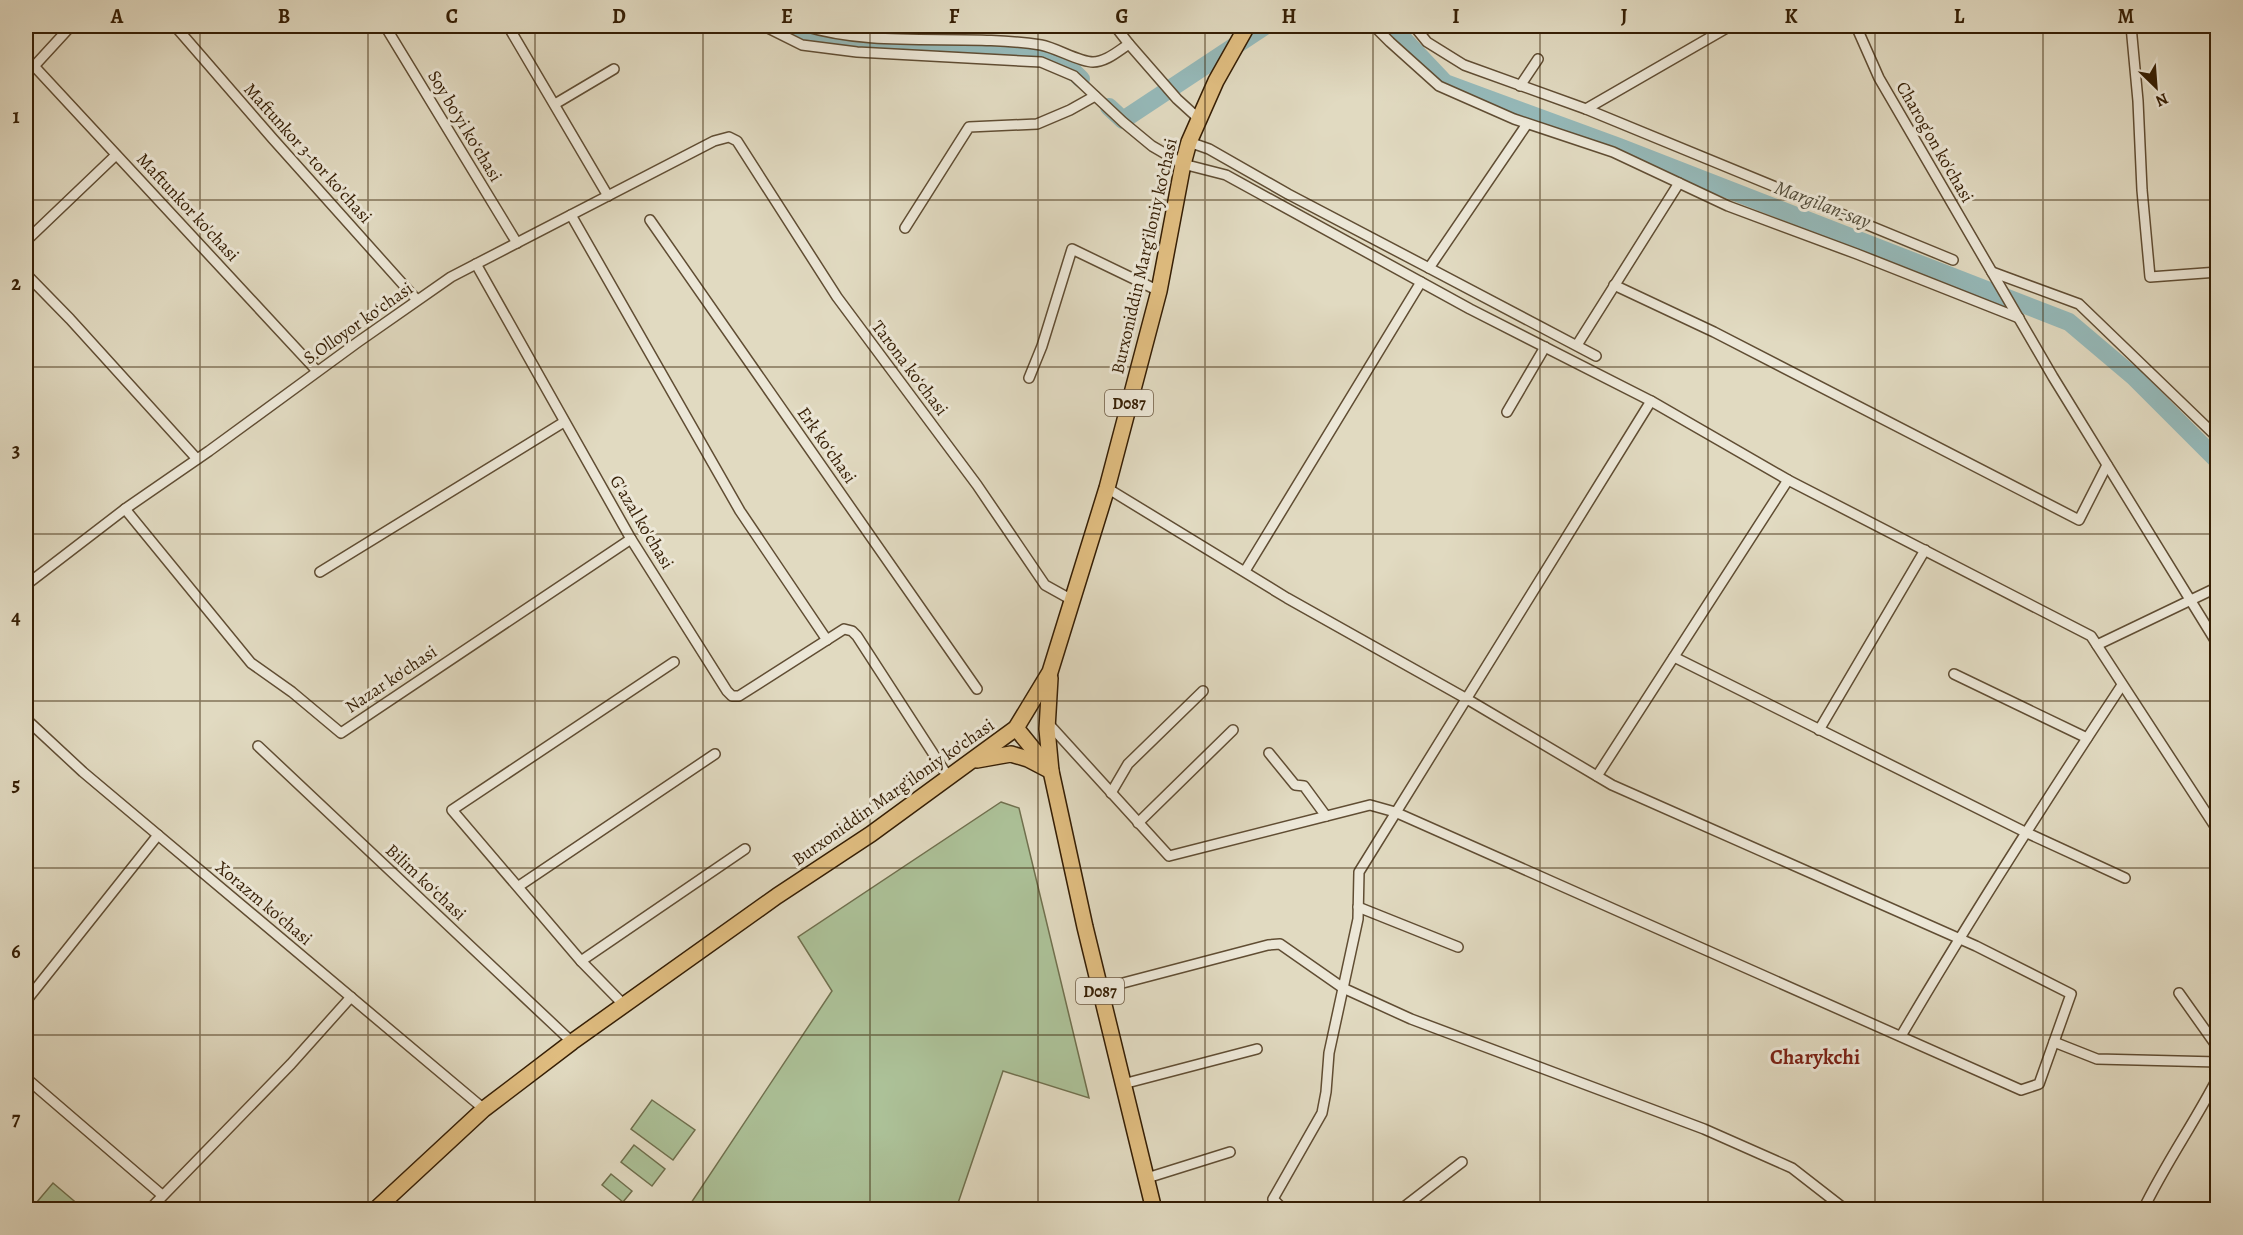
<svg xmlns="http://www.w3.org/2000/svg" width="2243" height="1235" font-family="Alegreya,serif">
  <rect width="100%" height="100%" fill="#e1dac1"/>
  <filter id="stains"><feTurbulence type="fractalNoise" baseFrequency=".00333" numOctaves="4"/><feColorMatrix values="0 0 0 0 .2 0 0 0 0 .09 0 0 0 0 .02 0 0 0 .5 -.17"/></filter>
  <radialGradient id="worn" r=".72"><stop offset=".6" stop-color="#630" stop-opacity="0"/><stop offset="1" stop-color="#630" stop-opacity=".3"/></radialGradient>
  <g fill="#acc198" stroke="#70704e" stroke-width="1.5">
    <path d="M 1001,802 L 1019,808 L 1089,1098 L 1003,1071 L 956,1209 L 687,1209 L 832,991 L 798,937 Z"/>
    <path d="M 652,1100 L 695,1130 L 673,1160 L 631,1129 Z"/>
    <path d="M 634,1145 L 665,1169 L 652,1186 L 621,1162 Z"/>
    <path d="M 611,1174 L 632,1191 L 623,1202 L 602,1185 Z"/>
    <path d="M 53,1183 L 80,1206 L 77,1209 L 31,1209 Z"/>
  </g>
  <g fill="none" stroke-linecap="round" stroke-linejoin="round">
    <g stroke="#95b9b9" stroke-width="18">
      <path d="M 791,26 L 820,42 L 1042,55 L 1075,73 L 1081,79"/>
      <path d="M 1391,26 L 1445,83 L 1619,147 L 2069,322 L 2134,377 L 2218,461"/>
      <path d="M 1109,107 L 1123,120 L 1265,26"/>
    </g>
    <defs>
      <g id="street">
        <path d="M 175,26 L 273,139 L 417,300"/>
        <path d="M 385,26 L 517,243"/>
        <path d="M 508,26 L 608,196"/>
        <path d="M 764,26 L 802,45 L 857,52 L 1041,62 L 1074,76 L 1123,122 L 1152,146 L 1183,164 L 1226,175 L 1470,309 L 1651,401 L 1788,480 L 2091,636 L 2218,831"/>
        <path d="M 804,26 C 880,49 962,33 1041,45 C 1057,48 1079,62 1093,62 C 1106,62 1118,51 1129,44 L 1177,99 L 1199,119"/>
        <path d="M 1115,26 L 1129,44"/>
        <path d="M 1374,26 L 1390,42 L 1439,86 L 1514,119 L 1613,152 L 1728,206 L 1857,254 L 2019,318"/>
        <path d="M 1414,26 L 1427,42 L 1464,65 L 1586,109 L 1730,26"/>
        <path d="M 1856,26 L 1879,78 L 2053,377 L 2218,645"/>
        <path d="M 2131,26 L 2138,101 L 2142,190 L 2150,277 L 2218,272"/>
        <path d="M 34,66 L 317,371"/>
        <path d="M 26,75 L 71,26"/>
        <path d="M 1520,86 L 1538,59"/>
        <path d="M 555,104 L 614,69"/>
        <path d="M 1586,109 L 1953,260"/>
        <path d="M 1527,124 L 1429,268 L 1596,356"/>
        <path d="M 1189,142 L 1209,149 L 1288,194 L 1429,268"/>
        <path d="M 571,215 L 740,511 L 827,640"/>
        <path d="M 650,220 L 977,689"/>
        <path d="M 905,228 L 969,127 L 1037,124 L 1070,110 L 1095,96"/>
        <path d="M 26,241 L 116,155"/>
        <path d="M 476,264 L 631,539 L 727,691 L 732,696 L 739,696 L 844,629 L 852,631 L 857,636 L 949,778"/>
        <path d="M 1992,272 L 2079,304 L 2218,438"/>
        <path d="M 26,274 L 70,319 L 197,459"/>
        <path d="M 1614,285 L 1714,332 L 2079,520 L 2107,465"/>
        <path d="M 1577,345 L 1679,183"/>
        <path d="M 1029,378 L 1042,346 L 1072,249 L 1159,291"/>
        <path d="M 1507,412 L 1545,347"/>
        <path d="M 125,509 L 251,663 L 292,692 L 341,733 L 631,539"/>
        <path d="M 1245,571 L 1421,282"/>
        <path d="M 320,572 L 564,422"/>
        <path d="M 26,585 L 125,509 L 209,451 L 358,342 L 451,277 L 714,141 L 729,137 L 737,141 L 837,297 L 977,485 L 1045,585 L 1072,600"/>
        <path d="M 2097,645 L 2218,587"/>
        <path d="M 1674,657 L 2025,832 L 2125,878"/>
        <path d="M 1954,674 L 2087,738"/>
        <path d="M 26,719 L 83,772 L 484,1109"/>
        <path d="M 1047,722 L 1169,856 L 1370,805 L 1395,812 L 2021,1090 L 2039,1084 L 2071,994 L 1976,946 L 1612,785 L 1467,699 L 1287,598 L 1107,488"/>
        <path d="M 1819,730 L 1925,550"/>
        <path d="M 258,746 L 572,1042"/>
        <path d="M 1269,753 L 1295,785 L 1304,786 L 1326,816"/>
        <path d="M 1597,776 L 1788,480"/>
        <path d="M 1111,793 L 1128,764 L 1203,691"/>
        <path d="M 1138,823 L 1233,730"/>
        <path d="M 519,886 L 715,754"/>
        <path d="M 1358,907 L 1458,947"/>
        <path d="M 581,961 L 745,849"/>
        <path d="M 1100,989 L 1268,945 L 1280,944 L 1343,988 L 1411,1019 L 1704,1129 L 1792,1168 L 1846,1210"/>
        <path d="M 2179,993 L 2218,1048"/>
        <path d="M 26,1001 L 158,835"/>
        <path d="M 623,1004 L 581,961 L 452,810 L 674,662"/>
        <path d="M 1901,1036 C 1971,917 2046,800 2122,685"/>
        <path d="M 2054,1042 L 2097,1059 L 2218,1062"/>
        <path d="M 26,1078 L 162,1195"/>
        <path d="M 1123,1084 L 1257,1049"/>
        <path d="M 1147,1178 L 1230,1152"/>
        <path d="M 149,1210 L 291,1064 L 351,997"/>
        <path d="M 1284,1210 L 1273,1199 L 1322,1113 L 1326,1092 L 1329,1053 L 1358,919 L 1359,872 L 1651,401"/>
        <path d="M 1400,1210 L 1462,1162"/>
        <path d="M 2143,1210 C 2165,1164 2195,1122 2218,1077"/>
      </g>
      <g id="primary">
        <path d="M 1016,728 L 1051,771 L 1085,927 L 1154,1210"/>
        <path d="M 977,760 L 1011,754 L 1028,759 L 1051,771 L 1047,729 L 1050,678"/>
        <path d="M 375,1210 L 484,1109 L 572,1042 L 777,896 L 871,834 L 1016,728 L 1050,672 L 1107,488 L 1159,291 L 1183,164 L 1189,142 L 1216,81 L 1247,26"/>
      </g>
    </defs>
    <use href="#street" stroke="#604d33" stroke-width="12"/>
    <use href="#primary" stroke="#351e04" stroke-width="18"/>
    <use href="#street" stroke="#ece7d7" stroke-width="9"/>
    <use href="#primary" stroke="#e0bd80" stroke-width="15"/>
  </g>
  <path fill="none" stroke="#351e04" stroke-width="1.5" stroke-opacity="0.55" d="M 200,26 L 200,1210M 368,26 L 368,1210M 535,26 L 535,1210M 703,26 L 703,1210M 870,26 L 870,1210M 1038,26 L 1038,1210M 1205,26 L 1205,1210M 1373,26 L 1373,1210M 1540,26 L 1540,1210M 1708,26 L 1708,1210M 1875,26 L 1875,1210M 2043,26 L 2043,1210M 26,200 L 2218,200M 26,367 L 2218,367M 26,534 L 2218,534M 26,701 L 2218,701M 26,868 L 2218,868M 26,1035 L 2218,1035"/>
  <g text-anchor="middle" stroke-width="6" stroke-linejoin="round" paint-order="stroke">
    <g fill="#ece7d7" stroke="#6c5a43" stroke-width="1.5">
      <rect x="1105" y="390" width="48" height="26" rx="4.5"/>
      <rect x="1076" y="978" width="48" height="26" rx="4.5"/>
    </g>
    <g font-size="16" font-weight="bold" fill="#351e04">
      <text x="1129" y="409">D087</text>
      <text x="1100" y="997">D087</text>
    </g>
    <g font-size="18" fill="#351e04" stroke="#ece7d7">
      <text transform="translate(465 126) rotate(59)" y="6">Soy boʻyi koʻchasi</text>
      <text transform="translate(1935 142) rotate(60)" y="6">Charog'on ko'chasi</text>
      <text transform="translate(308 153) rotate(48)" y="6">Maftunkor 3-tor koʼchasi</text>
      <text transform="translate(188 207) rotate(47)" y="6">Maftunkor ko'chasi</text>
      <text transform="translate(1144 256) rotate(-77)" y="6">Burxoniddin Marg’iloniy ko’chasi</text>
      <text transform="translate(358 323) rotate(-35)" y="6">S.Olloyor koʻchasi</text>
      <text transform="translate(910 368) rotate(53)" y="6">Tarona koʻchasi</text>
      <text transform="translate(827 445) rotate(55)" y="6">Erk koʻchasi</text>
      <text transform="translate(642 522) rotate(59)" y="6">G'azal ko'chasi</text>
      <text transform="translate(391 679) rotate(-34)" y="6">Nazar ko'chasi</text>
      <text transform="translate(893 792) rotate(-35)" y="6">Burxoniddin Marg’iloniy ko’chasi</text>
      <text transform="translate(426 882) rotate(43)" y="6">Bilim koʻchasi</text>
      <text transform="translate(264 903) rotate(40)" y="6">Xorazm ko'chasi</text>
    </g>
    <g font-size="20" font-style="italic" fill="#524c3a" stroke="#ece7d7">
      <text transform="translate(1823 204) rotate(21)" y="7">Margilan-say</text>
    </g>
    <g font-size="21" font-weight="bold" fill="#7a1f14" stroke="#ece7d7">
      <text x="1815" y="1064">Charykchi</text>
    </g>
  </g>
  <rect width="2243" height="1235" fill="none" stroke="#e1dac1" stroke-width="66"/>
  <g transform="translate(2156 87) rotate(155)" stroke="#ece7d7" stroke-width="4.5" paint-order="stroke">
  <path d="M0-4.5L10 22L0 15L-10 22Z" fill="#351e04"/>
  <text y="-9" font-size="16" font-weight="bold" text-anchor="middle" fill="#351e04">N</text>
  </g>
  <rect x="33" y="33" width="2177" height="1169" fill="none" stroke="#351e04" stroke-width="2"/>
  <g font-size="20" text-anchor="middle" font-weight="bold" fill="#351e04">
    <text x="117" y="23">A</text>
    <text x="284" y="23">B</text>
    <text x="452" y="23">C</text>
    <text x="619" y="23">D</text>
    <text x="787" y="23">E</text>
    <text x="954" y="23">F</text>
    <text x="1122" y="23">G</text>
    <text x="1289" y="23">H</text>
    <text x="1456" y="23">I</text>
    <text x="1624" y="23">J</text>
    <text x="1791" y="23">K</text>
    <text x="1959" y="23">L</text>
    <text x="2126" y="23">M</text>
    <text x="16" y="123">1</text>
    <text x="16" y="290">2</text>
    <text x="16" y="457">3</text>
    <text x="16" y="624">4</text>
    <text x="16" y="791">5</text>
    <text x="16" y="958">6</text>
    <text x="16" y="1125">7</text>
  </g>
  <rect width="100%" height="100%" filter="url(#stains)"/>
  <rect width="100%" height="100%" fill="url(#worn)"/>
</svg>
